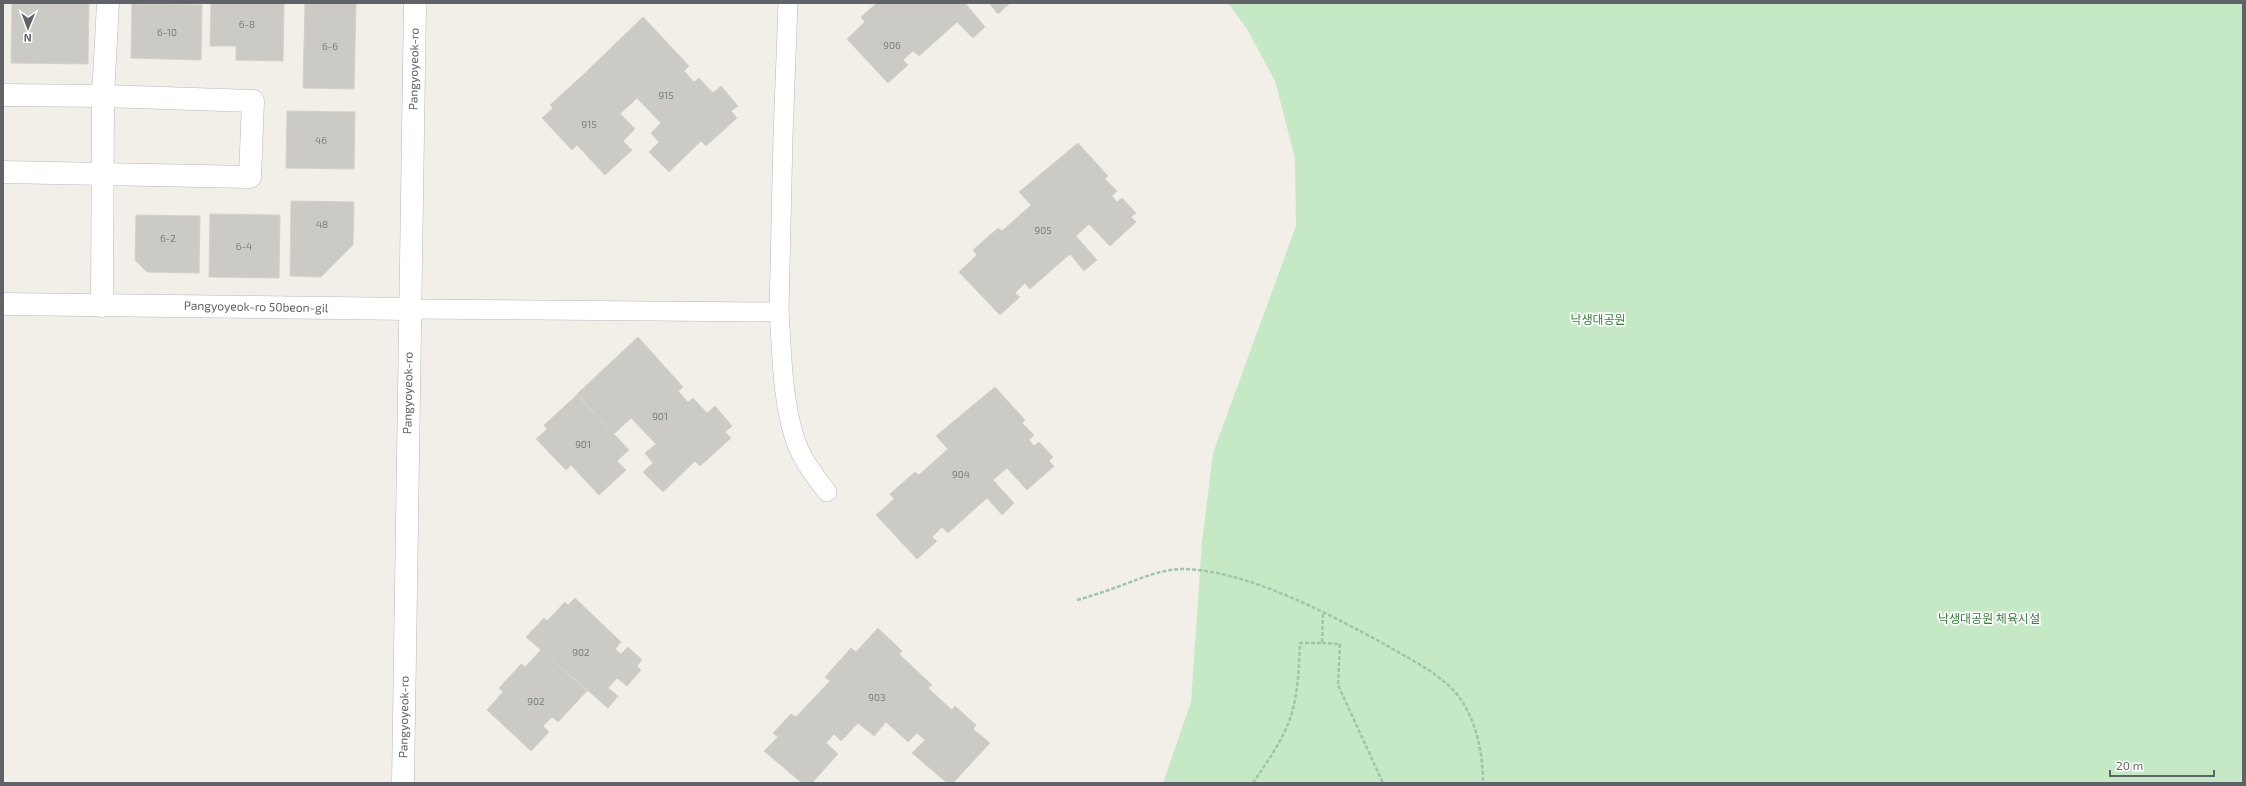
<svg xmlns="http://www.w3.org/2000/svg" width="2246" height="786" font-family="'Exo 2','Noto Sans KR',sans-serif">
  <rect width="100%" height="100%" fill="#f1efe8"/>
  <path fill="#c5e8c5" d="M 1228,3 L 2243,3 L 2243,783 L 1163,783 L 1191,702 L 1202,542 L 1213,453 L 1296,226 L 1295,158 L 1275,81 L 1247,29 Z"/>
  <g fill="#cccac5" stroke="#d6d1c6">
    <path d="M 12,3 L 89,3 L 88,64 L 11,63 Z"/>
    <path d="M 211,3 L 284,3 L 283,61 L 236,60 L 236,46 L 210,46 Z"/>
    <path d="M 305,3 L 356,3 L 354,89 L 303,88 Z"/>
    <path d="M 877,3 L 965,3 L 985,27 L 973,38 L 957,22 L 919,56 L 913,51 L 903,60 L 908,65 L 888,83 L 847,39 L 865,22 L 861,17 Z"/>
    <path d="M 989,3 L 1010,3 L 998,14 Z"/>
    <path d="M 132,4 L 202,5 L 201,60 L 131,58 Z"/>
    <path d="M 643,17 L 689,66 L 684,71 L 694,82 L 699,78 L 713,93 L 721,86 L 738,106 L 731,111 L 737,118 L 706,146 L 701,141 L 669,172 L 649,152 L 659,142 L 651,133 L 661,123 L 637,98 L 620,114 L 583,75 Z"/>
    <path d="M 583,75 L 635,129 L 623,141 L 632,150 L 605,175 L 577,145 L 572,150 L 542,118 L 553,108 L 550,105 Z"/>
    <path d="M 287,111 L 355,112 L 354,169 L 286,168 Z"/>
    <path d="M 1078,143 L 1108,176 L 1105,179 L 1117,191 L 1112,196 L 1117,202 L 1122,198 L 1136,213 L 1131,217 L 1136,222 L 1110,246 L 1089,224 L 1076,236 L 1097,260 L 1084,271 L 1070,254 L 1030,289 L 1025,283 L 1015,293 L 1020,297 L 1000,315 L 959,272 L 977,255 L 973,250 L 998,228 L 1002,231 L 1031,205 L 1019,192 Z"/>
    <path d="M 291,201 L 354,202 L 353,245 L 321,277 L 290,276 Z"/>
    <path d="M 210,214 L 280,215 L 279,278 L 209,277 Z"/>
    <path d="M 136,215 L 200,216 L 199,273 L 147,272 L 135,260 Z"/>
    <path d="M 638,337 L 683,387 L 678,391 L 688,402 L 693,398 L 707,413 L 715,406 L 732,426 L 725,432 L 731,438 L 700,466 L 695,461 L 663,492 L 643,472 L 653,463 L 645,453 L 656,444 L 631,418 L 614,434 L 577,394 Z"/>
    <path d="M 995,387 L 1025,420 L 1022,423 L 1034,435 L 1029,440 L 1034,446 L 1039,442 L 1053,457 L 1049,461 L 1054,466 L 1027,490 L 1007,468 L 993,480 L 1014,503 L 1002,515 L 987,498 L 948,533 L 942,527 L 932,537 L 937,541 L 917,559 L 876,515 L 894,499 L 890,494 L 915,472 L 919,475 L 948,449 L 936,436 Z"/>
    <path d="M 577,395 L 629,450 L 617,461 L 626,470 L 599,495 L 571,465 L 566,470 L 536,439 L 547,429 L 544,425 Z"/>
    <path d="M 575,598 L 621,642 L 615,649 L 621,654 L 628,647 L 642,660 L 637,666 L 641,670 L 627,686 L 617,678 L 608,688 L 618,696 L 608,708 L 526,637 L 544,618 L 547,621 L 565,602 L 568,605 Z"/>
    <path d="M 878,628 L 902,651 L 899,654 L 932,685 L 928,688 L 952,710 L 955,706 L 976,725 L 973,729 L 990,743 L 953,783 L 947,783 L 912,753 L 925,740 L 917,733 L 908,742 L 886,722 L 874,736 L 858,723 L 841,741 L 834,734 L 826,743 L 838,754 L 812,783 L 802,783 L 764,751 L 778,737 L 773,733 L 791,714 L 796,717 L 830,681 L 825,677 L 851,648 L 856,652 Z"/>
    <path d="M 541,650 L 587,691 L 558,722 L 552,717 L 543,726 L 549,732 L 531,751 L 487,710 L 503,692 L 499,688 L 521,664 L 525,667 Z"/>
  </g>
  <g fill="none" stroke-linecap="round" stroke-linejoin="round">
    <defs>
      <g id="service">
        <path d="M 409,309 L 779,312 C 782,353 782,397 794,436 C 800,457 814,475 827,492"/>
        <path d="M 779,312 L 783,137 L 788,3"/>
      </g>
      <g id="minor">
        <path d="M 3,95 L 103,96 L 253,101 L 250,177 L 3,172"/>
        <path d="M 3,304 L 409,309"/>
        <path d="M 102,306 L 103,96 L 108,3"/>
      </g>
      <path id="tertiary" d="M 403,783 L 415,3"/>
    </defs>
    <use href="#service" stroke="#b5b8bc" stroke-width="20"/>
    <use href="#minor" stroke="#b5b8bc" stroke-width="23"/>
    <use href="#tertiary" stroke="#b5b8bc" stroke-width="23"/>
    <g stroke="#9cc7a9" stroke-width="2.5" stroke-dasharray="4 2" stroke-linecap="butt">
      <path d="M 1077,600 C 1092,596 1106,591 1120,586 C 1142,578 1161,569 1184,569 C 1249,571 1329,614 1386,645 C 1406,657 1429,668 1447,684 C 1474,707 1483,749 1483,783"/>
      <path d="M 1322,643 L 1340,644 L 1338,685 L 1383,783"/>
      <path d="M 1253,783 C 1267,762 1283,740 1291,716 C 1298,693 1299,668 1300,643 L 1322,643 L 1323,612"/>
    </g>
    <use href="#service" stroke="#fff" stroke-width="19"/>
    <use href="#minor" stroke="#fff" stroke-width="22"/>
    <use href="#tertiary" stroke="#fff" stroke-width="22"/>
  </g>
  <g text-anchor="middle" stroke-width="3.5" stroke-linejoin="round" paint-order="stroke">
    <g font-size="10" fill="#7a7d7f">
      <text x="247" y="28">6-8</text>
      <text x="167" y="36">6-10</text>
      <text x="892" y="49">906</text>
      <text x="330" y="50">6-6</text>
      <text x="666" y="99">915</text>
      <text x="589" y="128">915</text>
      <text x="321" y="144">46</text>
      <text x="322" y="228">48</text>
      <text x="1043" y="234">905</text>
      <text x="168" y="242">6-2</text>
      <text x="244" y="250">6-4</text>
      <text x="660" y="420">901</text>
      <text x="583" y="448">901</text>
      <text x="961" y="478">904</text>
      <text x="581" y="656">902</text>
      <text x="877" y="701">903</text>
      <text x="536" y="705">902</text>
    </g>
    <g font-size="12" fill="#5f6368" stroke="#fff">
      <text transform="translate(414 69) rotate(-89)" y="4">Pangyoyeok-ro</text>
      <text transform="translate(256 307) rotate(1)" y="4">Pangyoyeok-ro 50beon-gil</text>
      <text transform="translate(408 393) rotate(-89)" y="4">Pangyoyeok-ro</text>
      <text transform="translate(404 717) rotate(-89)" y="4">Pangyoyeok-ro</text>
    </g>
    <g font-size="12" fill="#348238" stroke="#fff">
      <text x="1598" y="324">낙생대공원</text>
      <text x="1989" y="623">낙생대공원 체육시설</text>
    </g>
  </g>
  <rect width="2246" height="786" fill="none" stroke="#5f6368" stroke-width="8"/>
  <g transform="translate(28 28) rotate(181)" stroke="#ffffff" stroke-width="3" paint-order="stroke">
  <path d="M0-3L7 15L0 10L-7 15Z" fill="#5f6368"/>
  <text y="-6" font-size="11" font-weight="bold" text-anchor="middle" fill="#5f6368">N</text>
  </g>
  <path d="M2110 770v6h104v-6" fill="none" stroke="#5f6368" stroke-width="2"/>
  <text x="2116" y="770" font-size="12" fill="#5f6368" stroke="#ffffff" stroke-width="3" paint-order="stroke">20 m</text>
</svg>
